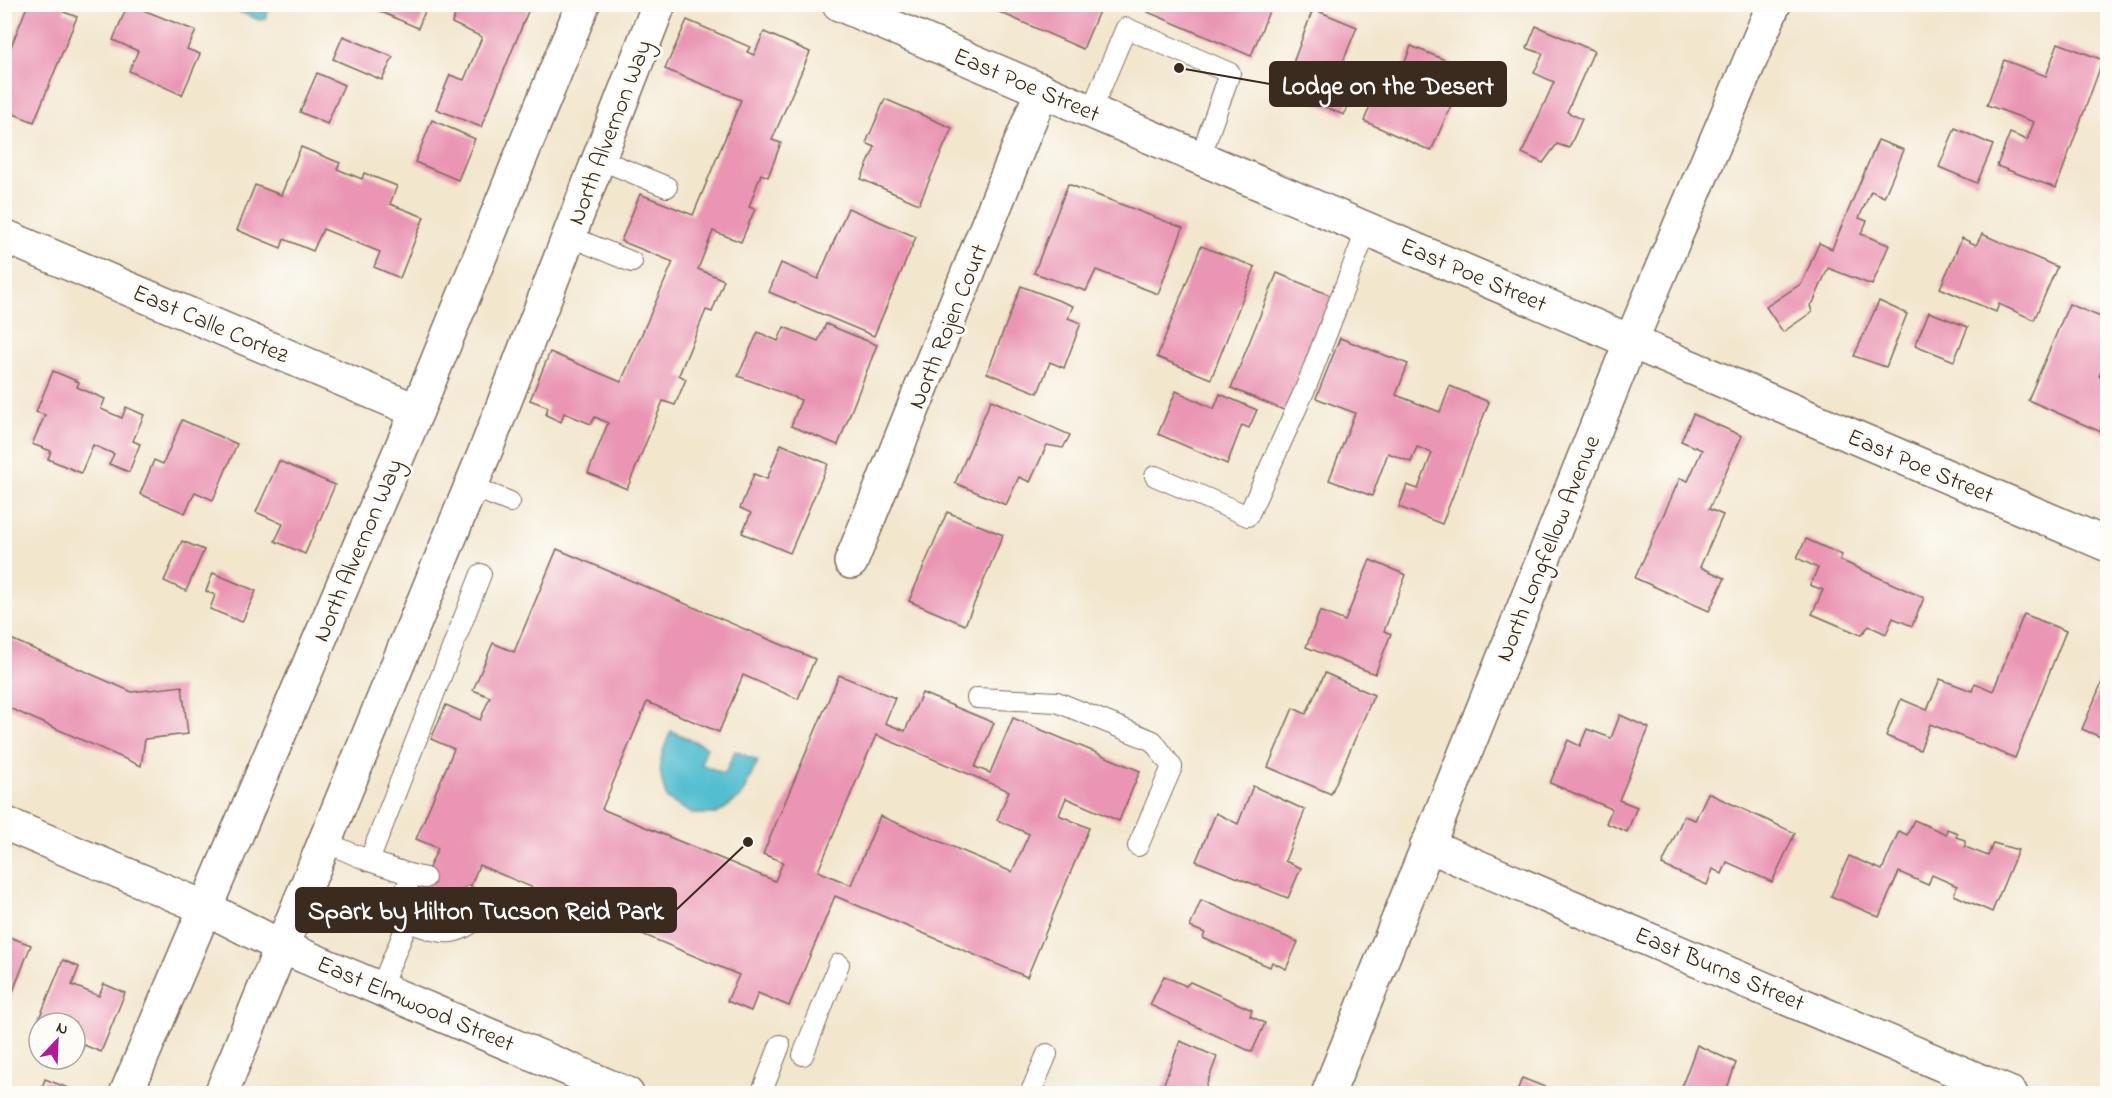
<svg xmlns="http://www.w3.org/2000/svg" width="2112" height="1098" font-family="'Indie Flower',sans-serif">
  <rect width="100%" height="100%" fill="#fdfcf7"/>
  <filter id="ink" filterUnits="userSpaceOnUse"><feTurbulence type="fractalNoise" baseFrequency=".0167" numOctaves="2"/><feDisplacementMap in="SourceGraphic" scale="12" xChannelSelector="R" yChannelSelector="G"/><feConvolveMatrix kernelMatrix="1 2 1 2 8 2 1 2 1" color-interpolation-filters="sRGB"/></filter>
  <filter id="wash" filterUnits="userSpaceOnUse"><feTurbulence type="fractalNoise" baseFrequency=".008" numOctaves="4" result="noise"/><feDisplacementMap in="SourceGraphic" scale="24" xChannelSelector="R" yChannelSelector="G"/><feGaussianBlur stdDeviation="1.35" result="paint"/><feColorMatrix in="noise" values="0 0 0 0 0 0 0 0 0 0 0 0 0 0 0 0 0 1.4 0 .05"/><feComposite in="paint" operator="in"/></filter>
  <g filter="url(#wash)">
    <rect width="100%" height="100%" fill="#f2e6cd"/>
    <g fill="#53becf" stroke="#477476" stroke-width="1.5">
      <path d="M 224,5 L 271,5 L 265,19 L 259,20 Z"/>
      <path d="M 671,731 L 707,747 L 701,764 L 725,774 L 735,751 L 758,761 L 741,797 L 717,814 L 692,814 L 667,799 C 657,768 658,760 671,731 Z"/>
    </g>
    <g id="blocks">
      <g fill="#ea95b3" fill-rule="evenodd">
        <path d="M 28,4 L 67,4 L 64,12 L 77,17 L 34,122 L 4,110 L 4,64 Z"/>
        <path d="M 128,4 L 196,31 L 187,49 L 200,54 L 182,95 L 129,71 L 138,51 L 113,40 Z"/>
        <path d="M 363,4 L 428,4 L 418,28 Z"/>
        <path d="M 459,4 L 531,4 L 481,127 L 436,109 L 450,75 L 464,80 L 482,37 L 452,23 Z"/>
        <path d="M 981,4 L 1102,4 L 1083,49 Z"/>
        <path d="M 1151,4 L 1272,4 L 1251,56 L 1148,12 Z"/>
        <path d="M 1313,9 L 1357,27 L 1338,74 L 1355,84 L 1344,115 L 1283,90 Z"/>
        <path d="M 687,20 L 750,47 L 747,52 L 754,55 L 764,32 L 810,52 L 772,140 L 781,143 L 768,177 L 761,174 L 749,207 L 755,209 L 741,242 L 713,231 L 698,269 L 724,280 L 712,312 L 706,310 L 679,375 L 686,379 L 675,405 L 663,401 L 627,489 L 588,473 L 608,423 L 595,417 L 591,424 L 564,413 L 561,422 L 546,415 L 548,407 L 530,400 L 550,352 L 621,382 L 673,262 L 621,241 L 640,194 L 693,215 L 741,100 L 665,69 Z"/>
        <path d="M 1536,26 L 1594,51 L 1567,112 L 1582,119 L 1569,148 L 1557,144 L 1543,163 L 1522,153 L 1554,82 L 1534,73 L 1543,54 L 1527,48 Z"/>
        <path d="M 343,36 L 393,57 L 382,80 L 333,59 Z"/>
        <path d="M 2058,43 L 2103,60 L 2056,188 L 1997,166 L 2010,133 L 2027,140 L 2034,122 L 1987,105 L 2004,60 L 2046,76 Z"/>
        <path d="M 1411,46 L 1467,69 L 1431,151 L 1364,121 L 1377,88 L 1393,94 Z"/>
        <path d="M 317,73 L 344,85 L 327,124 L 300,112 Z"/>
        <path d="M 885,99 L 952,128 L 919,204 L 861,179 L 875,147 L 866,143 Z"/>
        <path d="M 432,120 L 475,139 L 458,180 L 415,162 Z"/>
        <path d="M 1955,128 L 1993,145 L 1977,183 L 1939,167 Z"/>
        <path d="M 1878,140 L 1904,150 L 1884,197 L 1871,191 L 1859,218 L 1867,221 L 1861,234 L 1889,245 L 1872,285 L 1828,268 L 1813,303 L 1810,305 L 1812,312 L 1783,332 L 1766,307 L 1802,283 L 1819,243 L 1832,249 Z"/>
        <path d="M 301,147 L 340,163 L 337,169 L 362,179 L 364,173 L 397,186 L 390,204 L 424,217 L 400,278 L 374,267 L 380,252 L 323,229 L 313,251 L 284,239 L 281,248 L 237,230 L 255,185 L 281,195 Z"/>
        <path d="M 1068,184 L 1183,228 L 1158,294 L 1096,270 L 1086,291 L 1034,273 Z"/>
        <path d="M 848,208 L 916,237 L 874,336 L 769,292 L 781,263 L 818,279 Z"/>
        <path d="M 1982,234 L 2057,267 L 2034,320 L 1999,304 L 1996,312 L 1940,288 L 1962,238 L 1976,245 Z"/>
        <path d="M 1201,246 L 1255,267 L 1211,379 L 1157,357 Z"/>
        <path d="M 1277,273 L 1334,297 L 1286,411 L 1231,388 Z"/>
        <path d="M 1021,286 L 1073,306 L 1068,318 L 1081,323 L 1064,368 L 1050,362 L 1038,393 L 987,373 Z"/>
        <path d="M 1879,301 L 1907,314 L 1886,367 L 1854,356 Z"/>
        <path d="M 2069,304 L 2108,320 L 2108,356 L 2099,376 L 2108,380 L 2108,435 L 2028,400 Z"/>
        <path d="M 1929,312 L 1968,327 L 1954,361 L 1915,345 Z"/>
        <path d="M 826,324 L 877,345 L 838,445 L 791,426 L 801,400 L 738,376 L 758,332 L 778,341 L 784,327 L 818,341 Z"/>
        <path d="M 1340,338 L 1408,364 L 1396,395 L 1440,412 L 1450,386 L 1489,402 L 1442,524 L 1399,507 L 1407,485 L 1418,489 L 1432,453 L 1417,447 L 1411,462 L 1388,453 L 1372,496 L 1329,480 L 1355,413 L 1316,398 Z"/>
        <path d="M 53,371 L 79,382 L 77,387 L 105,399 L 101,409 L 122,418 L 126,407 L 144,415 L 133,441 L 140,444 L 129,472 L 109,464 L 114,454 L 93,445 L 81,473 L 48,459 L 51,451 L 32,444 L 45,415 L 36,412 Z"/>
        <path d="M 1176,391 L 1214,409 L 1220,394 L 1257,410 L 1249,428 L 1242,425 L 1227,464 L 1158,434 Z"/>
        <path d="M 991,400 L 1070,435 L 1063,448 L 1047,445 L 1030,482 L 1019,477 L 1006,505 L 955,483 Z"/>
        <path d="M 1693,414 L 1742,436 L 1709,509 L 1723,515 L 1700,567 L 1725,578 L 1709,611 L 1635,578 L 1680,478 L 1688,481 L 1702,450 L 1681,441 Z"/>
        <path d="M 182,420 L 237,444 L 213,500 L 195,492 L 185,513 L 140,494 L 154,460 L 163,464 Z"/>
        <path d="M 781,444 L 828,464 L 790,553 L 742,533 L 751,513 L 740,508 L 754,474 L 767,479 Z"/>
        <path d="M 279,461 L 335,485 L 305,554 L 275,541 L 283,524 L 256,512 Z"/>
        <path d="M 947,512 L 1003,535 L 965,625 L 909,601 Z"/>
        <path d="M 1806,539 L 1842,555 L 1840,560 L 1924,598 L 1912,626 L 1893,618 L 1886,634 L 1869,626 L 1861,635 L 1812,614 L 1823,590 L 1810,585 L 1818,568 L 1797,558 Z"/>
        <path d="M 182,541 L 204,550 L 186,591 L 164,581 Z"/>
        <path d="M 557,549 L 815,659 L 798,699 L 743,675 L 719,732 L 647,702 L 602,809 L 775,881 L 783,862 L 763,854 L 839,675 L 895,698 L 885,723 L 905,731 L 922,693 L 994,723 L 975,767 L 990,773 L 1013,718 L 1140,771 L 1119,821 L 1066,798 L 1059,815 L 1089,828 L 1027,977 L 835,896 L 789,1006 L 758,993 L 751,1011 L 727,1001 L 739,975 L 479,865 L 458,918 L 414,901 L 438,848 L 416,839 L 454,749 L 431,739 L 446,705 L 480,720 L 490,697 L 473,690 L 493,643 L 514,652 ZM 876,735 L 1009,791 L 997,820 L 1029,834 L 1012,872 L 880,816 L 851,885 L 818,871 Z"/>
        <path d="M 1370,560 L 1406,575 L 1384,631 L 1391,634 L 1375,674 L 1306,647 L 1320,611 L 1345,621 Z"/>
        <path d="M 213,573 L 256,591 L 242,622 L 210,609 L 215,595 L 206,591 Z"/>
        <path d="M 2024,614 L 2066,631 L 2015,758 L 1930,724 L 1920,750 L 1886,736 L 1901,699 L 1927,710 L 1940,679 L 1972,691 L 1975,683 L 1993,691 Z"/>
        <path d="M 4,636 L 132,692 L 182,686 L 188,734 L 145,739 L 141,766 L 7,707 L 4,713 Z"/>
        <path d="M 1325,673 L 1374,695 L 1331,794 L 1268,767 L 1293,708 L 1306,714 Z"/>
        <path d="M 2102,682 L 2108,685 L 2108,740 L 2082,729 Z"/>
        <path d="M 1620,715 L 1649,728 L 1619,800 L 1637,807 L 1627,832 L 1606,823 L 1612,809 L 1550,783 L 1568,740 L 1580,746 L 1587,729 L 1611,738 Z"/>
        <path d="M 1253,786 L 1305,810 L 1285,861 L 1301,868 L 1288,898 L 1196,861 L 1216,813 L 1238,824 Z"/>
        <path d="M 1708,793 L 1795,833 L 1772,882 L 1727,862 L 1722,874 L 1713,869 L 1707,885 L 1662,865 L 1684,816 L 1695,820 Z"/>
        <path d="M 1914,820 L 1946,834 L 1947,829 L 1958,833 L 1956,837 L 1965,840 L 1965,847 L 1988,856 L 1993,843 L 2018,850 L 1992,912 L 1954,895 L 1957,886 L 1932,875 L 1928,885 L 1899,872 L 1879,917 L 1831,896 L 1849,856 L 1882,870 L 1899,831 L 1907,835 Z"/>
        <path d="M 1201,900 L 1298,942 L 1286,969 L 1272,962 L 1270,967 L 1203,938 L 1205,933 L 1190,927 Z"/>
        <path d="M 4,935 L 31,945 L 5,1012 L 9,1015 L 5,1025 Z"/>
        <path d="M 63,960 L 79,967 L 72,985 L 99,996 L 104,984 L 125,993 L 101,1052 L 84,1045 L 82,1051 L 75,1048 L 75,1023 L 39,1023 L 39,1033 L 34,1031 Z"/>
        <path d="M 1164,976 L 1186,986 L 1190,982 L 1252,1010 L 1250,1016 L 1265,1023 L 1252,1052 L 1150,1005 Z"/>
        <path d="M 1180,1041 L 1217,1057 L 1203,1094 L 1160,1094 Z"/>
        <path d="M 1697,1045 L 1736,1063 L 1725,1094 L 1679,1094 Z"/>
        <path d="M 1522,1078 L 1560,1093 L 1560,1094 L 1516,1094 Z"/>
        <path d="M 45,1079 L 81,1093 L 81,1094 L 40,1094 Z"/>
      </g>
    </g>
  </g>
  <g filter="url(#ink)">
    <use href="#blocks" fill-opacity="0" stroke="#7b6c5b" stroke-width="1.5"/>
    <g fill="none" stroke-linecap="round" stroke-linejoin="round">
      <defs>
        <g id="lane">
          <path d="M 1091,111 L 1126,28 L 1230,73 L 1200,158"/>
          <path d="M 599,159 L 667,187"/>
          <path d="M 569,236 L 632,262"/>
          <path d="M 1155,476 L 1248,516 L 1306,387 L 1367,229"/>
          <path d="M 470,486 L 510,502"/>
          <path d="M 977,698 L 1057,702 L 1153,741 L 1172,767 L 1138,846"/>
          <path d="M 323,841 L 369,861 L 412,875"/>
          <path d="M 369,861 L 481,574"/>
          <path d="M 408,922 C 439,932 452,941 479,917 L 469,897"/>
          <path d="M 381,987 L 408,922 L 401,900 L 412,875 L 425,878"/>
          <path d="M 803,1055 L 839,964"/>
          <path d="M 761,1094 L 780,1045"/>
          <path d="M 1030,1094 L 1047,1054"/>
        </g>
        <g id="street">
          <path d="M 839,4 L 2108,545"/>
          <path d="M 4,236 L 417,411"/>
          <path d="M 851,562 L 1042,90"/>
          <path d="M 4,823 L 206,908 L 280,946 L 627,1094"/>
          <path d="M 1427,845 L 2011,1094"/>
          <path d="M 1328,1094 L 1631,341 L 1774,4"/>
        </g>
        <g id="primary">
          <path d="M 126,1094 L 417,411 L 583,4"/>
          <path d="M 221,1094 L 487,447 L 659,4"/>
        </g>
      </defs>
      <use href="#lane" stroke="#7b6c5b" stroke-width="22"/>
      <use href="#street" stroke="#7b6c5b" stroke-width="36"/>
      <use href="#primary" stroke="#7b6c5b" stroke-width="36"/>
      <use href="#lane" stroke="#fff" stroke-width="20"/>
      <use href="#street" stroke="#fff" stroke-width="33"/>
      <use href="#primary" stroke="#fff" stroke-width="33"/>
    </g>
  </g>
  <g text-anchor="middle" stroke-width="6" stroke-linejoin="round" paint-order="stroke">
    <g font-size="24" fill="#3b2a1e" stroke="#fdfcf7">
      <text transform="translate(1027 84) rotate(23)" y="8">East Poe Street</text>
      <text transform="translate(609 132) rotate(-69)" y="8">North Alvernon Way</text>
      <text transform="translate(1474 274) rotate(23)" y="8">East Poe Street</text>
      <text transform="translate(211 323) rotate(23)" y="8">East Calle Cortez</text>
      <text transform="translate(947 326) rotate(-68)" y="8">North Rojen Court</text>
      <text transform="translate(1921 465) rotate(23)" y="8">East Poe Street</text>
      <text transform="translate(1547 548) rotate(-68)" y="8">North Longfellow Avenue</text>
      <text transform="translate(357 550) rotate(-67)" y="8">North Alvernon Way</text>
      <text transform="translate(1720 968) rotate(23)" y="8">East Burns Street</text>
      <text transform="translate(416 1003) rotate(23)" y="8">East Elmwood Street</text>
    </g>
  </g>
  <path fill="none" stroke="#3b2a1e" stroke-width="2" d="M1179 68L1270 84M748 842L676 910"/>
  <g fill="#3b2a1e" stroke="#fdfcf7" stroke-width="2">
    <circle cx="1179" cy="68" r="6"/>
    <circle cx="748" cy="842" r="6"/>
  </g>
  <g fill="#3b2a1e" stroke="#3b2a1e" stroke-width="2">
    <rect x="1270" y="62" width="236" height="44" rx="6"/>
    <rect x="296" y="888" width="380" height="44" rx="6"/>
  </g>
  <g font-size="26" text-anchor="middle" font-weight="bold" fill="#fff">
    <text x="1388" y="94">Lodge on the Desert</text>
    <text x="486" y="919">Spark by Hilton Tucson Reid Park</text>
  </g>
  <rect width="2112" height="1098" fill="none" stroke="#fdfcf7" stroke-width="24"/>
  <g transform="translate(57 1041) rotate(23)"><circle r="28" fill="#fdfcf7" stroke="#afa8a0" stroke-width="1.5"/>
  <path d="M0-4.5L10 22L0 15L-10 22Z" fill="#b5179e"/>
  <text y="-9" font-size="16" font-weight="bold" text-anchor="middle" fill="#3b2a1e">N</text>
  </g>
</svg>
